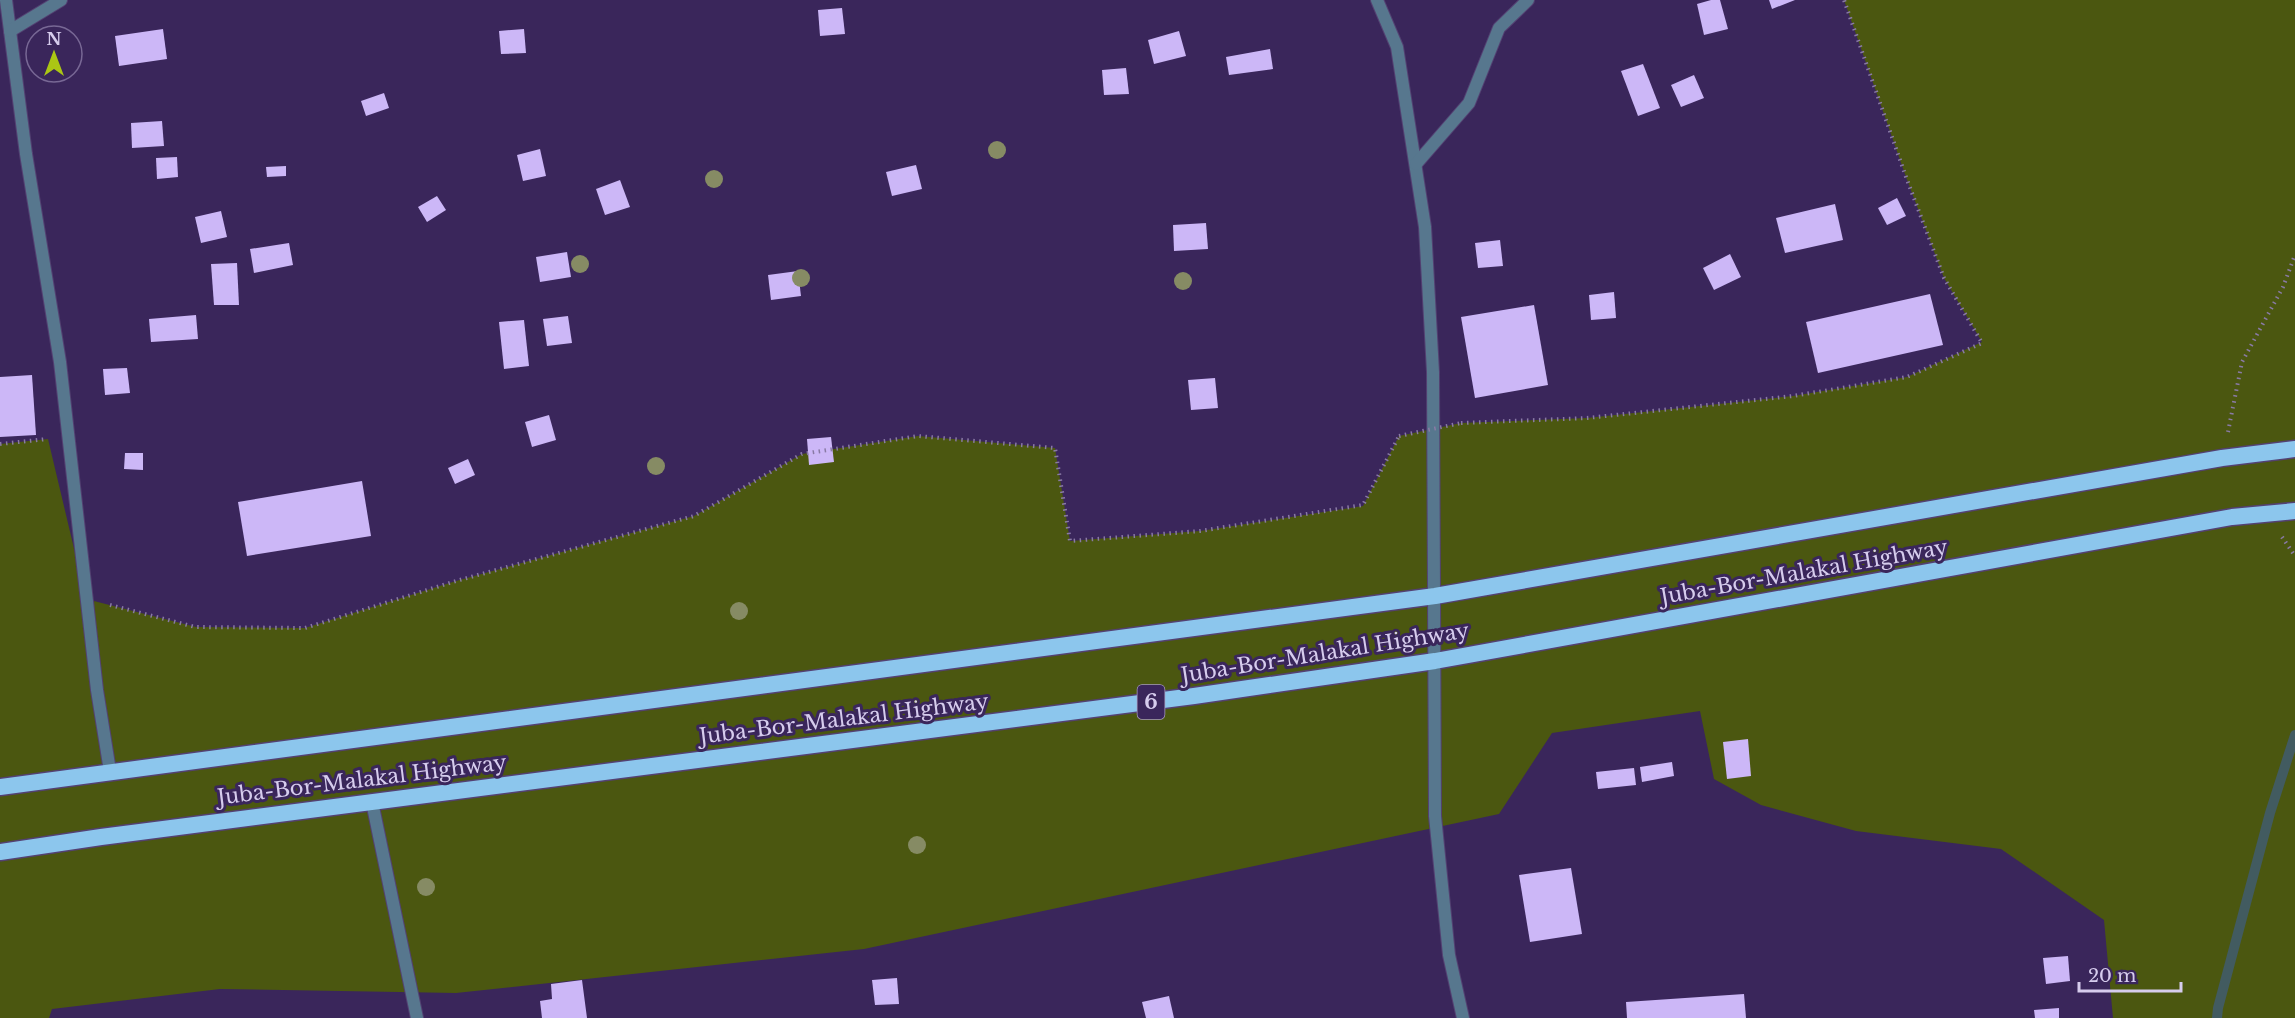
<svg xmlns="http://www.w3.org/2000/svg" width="2295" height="1018" font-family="'Libre Baskerville',serif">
  <rect width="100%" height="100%" fill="#3a265b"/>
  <path fill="#4b5710" d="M 1844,0 L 2295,0 L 2295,1018 L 2113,1018 L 2104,920 L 2001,849 L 1856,831 L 1761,805 L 1714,779 L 1700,711 L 1552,733 L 1499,814 L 864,949 L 456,993 L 220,989 L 52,1009 L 49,1018 L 0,1018 L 0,444 L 48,439 L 86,599 L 196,627 L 305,628 L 456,581 L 694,516 L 802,454 L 918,436 L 1055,448 L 1070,541 L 1200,531 L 1363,506 L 1399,436 L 1461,423 L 1587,418 L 1793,396 L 1907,377 L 1982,342 L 1944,278 L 1906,177 Z"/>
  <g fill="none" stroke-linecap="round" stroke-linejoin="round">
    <path stroke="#425b60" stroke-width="10" d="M 2217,1018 L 2218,1008 L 2270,813 L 2295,735"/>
  </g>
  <g fill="#ccb7f7">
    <path d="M 1711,0 L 1720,0 L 1728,29 L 1704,35 L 1697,4 Z"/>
    <path d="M 1769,0 L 1795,0 L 1772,9 Z"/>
    <path d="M 842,8 L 845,34 L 820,36 L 818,10 Z"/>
    <path d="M 163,29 L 167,59 L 119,66 L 115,36 Z"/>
    <path d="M 524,29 L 526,53 L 501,54 L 499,31 Z"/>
    <path d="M 1179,31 L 1186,56 L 1154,64 L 1148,40 Z"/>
    <path d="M 1270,49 L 1273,69 L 1229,75 L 1226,57 Z"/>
    <path d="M 1643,64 L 1660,108 L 1638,116 L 1621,71 Z"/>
    <path d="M 1126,68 L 1129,94 L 1104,95 L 1102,70 Z"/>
    <path d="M 1694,75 L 1704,98 L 1681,107 L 1671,85 Z"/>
    <path d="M 384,93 L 389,108 L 366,116 L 361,101 Z"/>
    <path d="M 162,121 L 164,146 L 132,148 L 131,123 Z"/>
    <path d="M 540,149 L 546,176 L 523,181 L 517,155 Z"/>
    <path d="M 177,157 L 178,177 L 157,179 L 156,158 Z"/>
    <path d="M 916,165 L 922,189 L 892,196 L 886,172 Z"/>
    <path d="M 286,166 L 286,176 L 267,177 L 266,167 Z"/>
    <path d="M 620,180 L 630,207 L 605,215 L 596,189 Z"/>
    <path d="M 437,196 L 446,210 L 427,222 L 418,207 Z"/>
    <path d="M 1897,198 L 1906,216 L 1887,225 L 1878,208 Z"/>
    <path d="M 1835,204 L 1843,240 L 1785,253 L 1776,218 Z"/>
    <path d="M 221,211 L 227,237 L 201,243 L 195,217 Z"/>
    <path d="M 1206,223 L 1208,249 L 1174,251 L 1173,225 Z"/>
    <path d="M 1500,240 L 1503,266 L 1478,268 L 1475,243 Z"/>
    <path d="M 289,243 L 293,265 L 254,273 L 250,249 Z"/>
    <path d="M 567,252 L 571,277 L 540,282 L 536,257 Z"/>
    <path d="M 1730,254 L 1741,277 L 1714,290 L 1703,268 Z"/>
    <path d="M 237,263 L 239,305 L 214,305 L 211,264 Z"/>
    <path d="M 798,271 L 801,296 L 771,300 L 768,275 Z"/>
    <path d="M 1614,292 L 1616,318 L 1591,320 L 1589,295 Z"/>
    <path d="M 1930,294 L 1943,345 L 1818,373 L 1806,322 Z"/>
    <path d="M 1534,305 L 1548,385 L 1475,398 L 1461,317 Z"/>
    <path d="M 196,315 L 198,339 L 151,342 L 149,319 Z"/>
    <path d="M 568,316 L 572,343 L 547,346 L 543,319 Z"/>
    <path d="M 524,320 L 529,366 L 504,369 L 499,322 Z"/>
    <path d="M 127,368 L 130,393 L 105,395 L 103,369 Z"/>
    <path d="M 32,375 L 36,435 L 0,437 L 0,377 Z"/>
    <path d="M 1215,378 L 1218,408 L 1191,410 L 1188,380 Z"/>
    <path d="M 549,415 L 556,440 L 532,447 L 525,422 Z"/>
    <path d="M 831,437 L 834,462 L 809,465 L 807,439 Z"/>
    <path d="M 125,453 L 143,453 L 143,470 L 124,469 Z"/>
    <path d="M 468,459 L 475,475 L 455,484 L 448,468 Z"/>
    <path d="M 362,481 L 371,536 L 247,556 L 238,502 Z"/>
    <path d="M 1748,739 L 1751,776 L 1727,779 L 1723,742 Z"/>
    <path d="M 1672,762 L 1674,776 L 1642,782 L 1640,767 Z"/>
    <path d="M 1634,768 L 1636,785 L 1598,789 L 1596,772 Z"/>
    <path d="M 1571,868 L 1582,934 L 1530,942 L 1519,875 Z"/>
    <path d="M 2068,956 L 2070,981 L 2046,984 L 2043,958 Z"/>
    <path d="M 897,978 L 899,1004 L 875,1005 L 872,980 Z"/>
    <path d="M 582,980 L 587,1018 L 542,1018 L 540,1001 L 552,999 L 551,984 Z"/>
    <path d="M 1744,994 L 1746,1018 L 1627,1018 L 1626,1002 Z"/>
    <path d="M 1169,996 L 1174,1018 L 1146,1018 L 1142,1002 Z"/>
    <path d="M 2059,1008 L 2059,1018 L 2035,1018 L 2034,1010 Z"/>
  </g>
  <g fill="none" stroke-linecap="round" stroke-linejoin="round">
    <defs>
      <g id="minor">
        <path d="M 6,0 L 26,154 L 60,362 L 97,690 L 110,771"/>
        <path d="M 1377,0 L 1397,47 L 1425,227 L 1433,372 L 1435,816 L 1449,955 L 1463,1018"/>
        <path d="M 10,31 L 61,0"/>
        <path d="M 1416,164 L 1469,103 L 1499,28 L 1528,0"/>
        <path d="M 372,802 L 417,1018"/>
      </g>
      <g id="trunk">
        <path d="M 0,787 L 1435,596 L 2222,458 L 2295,449"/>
        <path d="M 0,852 L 101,837 L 1194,696 L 1435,661 L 2232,517 L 2295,511"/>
      </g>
    </defs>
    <use href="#minor" stroke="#534172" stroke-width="14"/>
    <use href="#trunk" stroke="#534172" stroke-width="19"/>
    <g stroke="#897aa5" stroke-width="4" stroke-dasharray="1.5 4.5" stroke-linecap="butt">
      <path d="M 1461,423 L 1587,418 L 1793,396 L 1907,377 L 1982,343 L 1944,278 L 1906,177 L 1844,0"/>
      <path d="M 2228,432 L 2242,362 L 2283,287 L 2295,255"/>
      <path d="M 0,444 L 47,439"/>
      <path d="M 2282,537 L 2295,556"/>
      <path d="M 110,605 L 195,627 L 305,628 L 456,581 L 694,516 L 802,454 L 918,436 L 1055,448 L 1070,541 L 1200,531 L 1363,505 L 1399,436"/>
    </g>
    <use href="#minor" stroke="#57778e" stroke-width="12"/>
    <use href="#trunk" stroke="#8cc6ed" stroke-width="16"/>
    <path stroke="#897aa5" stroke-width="4" stroke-dasharray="1.5 4.5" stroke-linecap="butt" d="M 1399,436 L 1461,423"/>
  </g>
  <g fill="#868b64">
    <circle cx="997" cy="150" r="9"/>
    <circle cx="714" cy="179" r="9"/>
    <circle cx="580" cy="264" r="9"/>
    <circle cx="801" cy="278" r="9"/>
    <circle cx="1183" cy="281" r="9"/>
    <circle cx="656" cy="466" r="9"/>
    <circle cx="739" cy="611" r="9"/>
    <circle cx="917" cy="845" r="9"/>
    <circle cx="426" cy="887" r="9"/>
  </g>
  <g text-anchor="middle" stroke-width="6" stroke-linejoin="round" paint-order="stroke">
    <rect fill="#3a265b" stroke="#a79ac1" stroke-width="1.5" x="1137.5" y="685" width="27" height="34" rx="4.5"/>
    <g font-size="20" font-weight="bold" fill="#d6cced">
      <text x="1151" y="709">6</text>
    </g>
    <g font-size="21" fill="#d6cced" stroke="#3a265b">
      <text transform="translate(1804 572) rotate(-10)" y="7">Juba-Bor-Malakal Highway</text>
      <text transform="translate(1325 653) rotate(-9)" y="7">Juba-Bor-Malakal Highway</text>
      <text transform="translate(844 719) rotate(-7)" y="7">Juba-Bor-Malakal Highway</text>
      <text transform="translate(362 780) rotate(-7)" y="7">Juba-Bor-Malakal Highway</text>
    </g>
  </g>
  <g transform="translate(54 54)"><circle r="28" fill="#3a265b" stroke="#786895" stroke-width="1.5"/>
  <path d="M0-4.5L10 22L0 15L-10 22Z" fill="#abc614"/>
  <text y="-9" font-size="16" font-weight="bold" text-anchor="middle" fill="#d6cced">N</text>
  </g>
  <path d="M2079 982v9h102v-9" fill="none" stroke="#d6cced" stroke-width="3"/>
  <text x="2088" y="982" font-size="18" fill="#d6cced" stroke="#3a265b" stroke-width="4.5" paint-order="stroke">20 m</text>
</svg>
